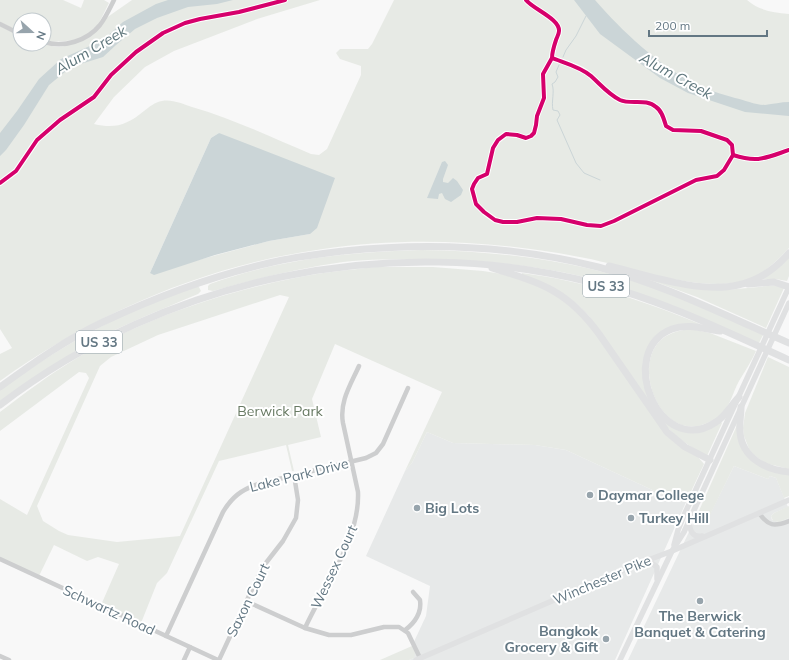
<svg xmlns="http://www.w3.org/2000/svg" width="789" height="660" font-family="Mulish,sans-serif">
  <rect width="100%" height="100%" fill="#f8f8f8"/>
  <g fill="#e7e9e9">
    <path d="M 427,432 L 453,443 L 535,445 L 566,450 L 674,500 L 682,502 L 687,500 L 615,660 L 409,660 L 414,658 L 412,646 L 426,616 L 430,586 L 366,556 L 405,471 L 412,463 Z"/>
    <path d="M 734,466 L 768,479 L 770,476 L 776,478 L 788,507 L 774,513 L 771,516 L 772,520 L 779,522 L 789,518 L 789,660 L 628,660 L 698,513 L 703,516 L 709,516 Z"/>
  </g>
  <g fill="#e7eae5" fill-rule="evenodd">
    <path d="M 0,0 L 63,0 L 81,8 L 84,0 L 104,0 L 109,3 L 99,23 L 132,0 L 320,0 L 257,19 L 174,51 L 145,67 L 114,97 L 94,124 C 115,129 127,125 144,111 C 149,107 155,102 162,101 C 172,99 183,104 192,107 C 233,119 271,137 311,154 L 319,155 L 327,149 L 361,75 L 361,66 L 340,59 L 336,53 L 340,49 L 368,49 L 372,44 L 394,0 L 747,0 C 760,11 772,12 789,14 L 789,248 C 774,264 757,281 734,283 C 688,289 631,267 585,258 C 499,241 409,236 323,249 C 206,265 95,313 0,381 L 0,354 L 12,348 L 0,329 L 0,26 L 20,36 L 20,44 C 26,44 33,43 39,44 C 57,45 58,52 75,40 C 64,41 55,43 44,40 L 44,20 L 20,20 L 20,32 L 0,22 ZM 219,133 L 310,234 L 269,241 L 150,273 L 211,138 Z"/>
    <path d="M 422,250 C 507,251 592,263 672,294 C 703,306 733,321 763,335 L 759,343 C 727,330 696,318 664,305 C 649,299 634,292 619,287 C 555,266 488,260 422,259 C 396,259 369,259 343,262 C 299,268 256,279 213,291 L 208,290 L 208,286 L 210,284 C 280,259 348,252 422,250 Z"/>
    <path d="M 789,256 L 789,276 L 787,281 L 776,279 L 760,279 Z"/>
    <path d="M 376,267 L 433,267 L 483,271 L 502,274 L 525,281 L 554,293 L 587,321 L 659,425 L 698,457 L 704,464 L 687,500 L 682,502 L 674,500 L 566,450 L 535,445 L 453,443 L 427,432 L 412,463 L 405,471 L 442,392 L 335,344 L 312,399 L 321,437 L 288,445 L 294,471 L 292,471 L 286,445 L 219,461 L 167,573 L 157,583 L 141,623 L 101,605 L 119,564 L 98,557 L 87,561 L 54,545 L 39,576 L 0,558 L 0,499 L 27,515 L 89,378 L 86,373 L 79,372 L 0,431 L 0,412 C 25,393 50,374 77,358 C 143,319 220,293 295,278 C 322,272 349,270 376,267 ZM 280,295 L 289,297 L 180,536 L 117,542 L 68,535 L 59,531 L 43,521 L 37,506 L 100,366 L 111,357 L 158,335 Z"/>
    <path d="M 522,273 C 584,281 642,300 700,324 L 700,325 L 671,328 L 646,353 L 649,402 L 589,316 C 568,293 550,286 522,275 Z"/>
    <path d="M 639,276 L 726,290 L 779,285 L 784,288 L 766,328 L 697,297 Z"/>
    <path d="M 196,286 L 199,287 L 201,291 L 198,294 C 163,309 126,323 92,342 C 60,360 30,380 0,402 L 0,390 C 36,364 72,341 112,321 C 139,307 168,297 196,286 Z"/>
    <path d="M 691,329 L 710,333 L 756,351 C 751,362 745,371 739,381 C 733,392 730,407 720,416 C 717,419 711,421 707,423 C 662,444 630,366 662,339 C 671,332 681,330 691,329 Z"/>
    <path d="M 768,357 L 789,367 L 789,469 L 765,463 L 754,455 L 749,449 L 744,436 L 743,428 L 745,413 Z"/>
    <path d="M 664,421 L 679,429 L 721,422 L 722,423 L 707,456 C 689,446 676,438 663,422 Z"/>
    <path d="M 738,423 L 751,459 L 789,475 L 789,496 L 784,498 L 776,478 L 770,476 L 768,479 L 734,466 L 709,517 L 703,516 L 698,513 Z"/>
    <path d="M 789,506 L 789,518 L 779,522 L 773,521 L 771,516 L 774,513 Z"/>
    <path d="M 412,646 L 415,653 L 414,658 L 409,660 L 380,660 Z"/>
  </g>
  <g fill="#cbd5d7">
    <path d="M 168,0 L 233,0 L 217,4 L 188,7 L 157,18 L 135,29 L 116,45 L 103,57 L 71,67 L 49,85 L 24,125 L 6,150 L 0,156 L 0,133 L 17,111 L 39,79 L 61,59 L 103,40 L 123,22 L 156,4 Z"/>
    <path d="M 574,0 L 595,0 C 623,32 657,64 695,84 C 707,90 722,94 735,98 C 744,100 756,105 765,105 C 773,104 781,102 789,102 L 789,116 L 745,112 L 688,93 L 660,78 L 600,34 Z"/>
    <path d="M 219,133 L 335,178 L 317,228 L 310,234 L 269,241 L 215,255 L 154,275 L 150,273 L 211,138 Z"/>
    <path d="M 445,161 L 448,165 L 443,179 L 443,182 L 448,183 L 453,178 L 457,181 L 463,190 L 461,195 L 451,202 L 445,199 L 442,193 L 439,194 L 438,199 L 427,198 L 442,162 Z"/>
  </g>
  <g fill="none" stroke-linecap="round" stroke-linejoin="round">
    <g stroke="#cbd5d7" stroke-width="1">
      <path d="M 563,57 L 566,50 L 576,36 L 586,16"/>
      <path d="M 559,65 L 556,72 L 558,77 L 555,82 L 552,84 C 555,92 551,101 553,110 L 558,111 L 560,115 L 557,120 L 576,163 L 584,173 L 600,180"/>
    </g>
    <g stroke="#cdcecf" stroke-width="4.5">
      <path d="M 0,24 L 20,34"/>
      <path d="M 44,42 C 64,48 87,41 100,25 C 106,17 110,8 114,0"/>
      <path d="M 759,513 C 768,526 774,527 789,521"/>
      <path d="M 0,559 L 218,660"/>
      <path d="M 246,601 L 305,628 L 329,635 L 351,635 L 384,627 L 399,627 L 408,633 L 420,658"/>
      <path d="M 305,628 C 324,586 360,539 358,492 L 343,423 C 339,402 351,384 359,366"/>
      <path d="M 405,630 C 415,623 422,612 420,600 L 413,592"/>
      <path d="M 166,636 L 223,512 C 232,497 241,490 258,484 L 366,458 L 376,453 L 383,444 L 408,388"/>
      <path d="M 0,656 L 9,660"/>
      <path d="M 184,660 L 190,647"/>
      <path d="M 219,660 L 262,568 L 283,541 L 296,518 L 298,500 L 294,475"/>
    </g>
    <g stroke="#e0e1e2" stroke-width="5.5">
      <path d="M 689,522 C 690,530 692,538 702,536"/>
      <path d="M 674,545 L 678,530 L 685,513 L 789,287"/>
      <path d="M 645,560 L 653,564 L 657,567 L 657,579"/>
      <path d="M 416,660 L 635,565 L 672,551 L 789,500"/>
      <path d="M 620,660 L 672,551 L 684,532 L 789,303"/>
    </g>
    <g stroke="#e0e1e2" stroke-width="7">
      <path d="M 609,266 C 646,275 701,294 738,285 C 758,281 776,268 789,253"/>
      <path d="M 492,268 C 541,283 567,290 599,334 L 667,432 L 685,447 L 710,460"/>
      <path d="M 748,284 L 774,282 L 789,287"/>
      <path d="M 720,331 C 704,329 688,323 672,329 C 615,351 659,460 716,422 C 726,416 731,405 739,397"/>
      <path d="M 0,387 C 33,363 67,339 103,322 C 156,297 212,276 269,263 C 293,257 319,254 344,251 C 429,242 515,246 598,267 C 665,285 726,316 789,343"/>
      <path d="M 0,405 C 167,277 390,231 594,283 C 662,300 725,331 789,360"/>
      <path d="M 741,407 C 741,415 739,424 740,432 C 742,458 766,470 789,472"/>
    </g>
    <defs>
      <g id="cycleway">
        <path d="M 526,0 C 533,9 560,19 559,31 C 559,34 557,37 556,40 C 554,46 552,52 552,58 C 565,63 581,67 591,76 C 601,85 608,94 620,100 C 631,105 646,98 656,107 C 662,111 664,119 666,126 L 673,130 L 701,131 L 727,140 L 732,145 L 733,155 L 724,170 L 717,176 L 696,180 L 614,221 L 601,226 L 587,225 L 561,219 L 537,218 L 517,222 L 503,222 L 495,220 L 484,212 L 476,204 L 472,189 L 474,184 L 478,178 L 487,174 L 493,148 L 498,140 L 506,134 L 517,135 L 526,138 L 531,136 L 534,133 L 536,125 L 537,116 L 544,98 L 543,74 L 552,58"/>
        <path d="M 733,155 C 758,163 765,158 789,150"/>
        <path d="M 0,183 L 16,171 L 37,140 L 60,120 L 94,97 L 111,75 L 136,52 L 163,33 L 185,23 L 200,19 L 239,12 L 285,0"/>
      </g>
    </defs>
    <use href="#cycleway" stroke="#fff" stroke-width="6"/>
    <use href="#cycleway" stroke="#d6006c" stroke-width="4"/>
  </g>
  <g fill="#97a4ac" stroke="#fff" stroke-width="1.5">
    <circle cx="590" cy="495" r="4"/>
    <circle cx="417" cy="508" r="4"/>
    <circle cx="631" cy="518" r="4"/>
    <circle cx="700" cy="601" r="4"/>
    <circle cx="606" cy="639" r="4"/>
  </g>
  <g text-anchor="middle" stroke-width="4" stroke-linejoin="round" paint-order="stroke">
    <g fill="#fff" stroke="#92a0a8" stroke-width="1">
      <rect x="583" y="275" width="46" height="22" rx="3"/>
      <rect x="76" y="331" width="46" height="22" rx="3"/>
    </g>
    <g font-size="13" font-weight="bold" fill="#637783">
      <text x="606" y="291">US 33</text>
      <text x="99" y="347">US 33</text>
    </g>
    <g font-size="14" fill="#687a63" stroke="#fff">
      <text x="280" y="416">Berwick Park</text>
    </g>
    <g font-size="14" fill="#637783" stroke="#fff">
      <text transform="translate(299 475) rotate(-14)" y="5">Lake Park Drive</text>
      <text transform="translate(334 567) rotate(-65)" y="5">Wessex Court</text>
      <text transform="translate(602 580) rotate(-23)" y="5">Winchester Pike</text>
      <text transform="translate(248 600) rotate(-64)" y="5">Saxon Court</text>
      <text transform="translate(109 610) rotate(25)" y="5">Schwartz Road</text>
    </g>
    <g font-size="14" font-weight="bold" fill="#637783" stroke="#fff" text-anchor="start">
      <text x="598" y="500">Daymar College</text>
      <text x="425" y="513">Big Lots</text>
      <text x="639" y="523">Turkey Hill</text>
      <text x="700" y="621" text-anchor="middle">The Berwick<tspan x="700" dy="16">Banquet &amp; Catering</tspan></text>
      <text x="598" y="636" text-anchor="end">Bangkok<tspan x="598" dy="16">Grocery &amp; Gift</tspan></text>
    </g>
    <g font-size="15" font-style="italic" fill="#5e767c" stroke="#fff">
      <text transform="translate(91 50) rotate(-31)" y="5">Alum Creek</text>
      <text transform="translate(676 76) rotate(29)" y="5">Alum Creek</text>
    </g>
  </g>
  <g transform="translate(32 32) rotate(111)"><circle r="19" fill="#ffffff" stroke="#c1c9cd"/>
  <path d="M0-3L7 15L0 10L-7 15Z" fill="#97a4ac"/>
  <text y="-6" font-size="11" font-weight="bold" text-anchor="middle" fill="#637783">N</text>
  </g>
  <path d="M649 30v6h118v-6" fill="none" stroke="#637783" stroke-width="2"/>
  <text x="655" y="30" font-size="12" fill="#637783" stroke="#ffffff" stroke-width="3" paint-order="stroke">200 m</text>
</svg>
